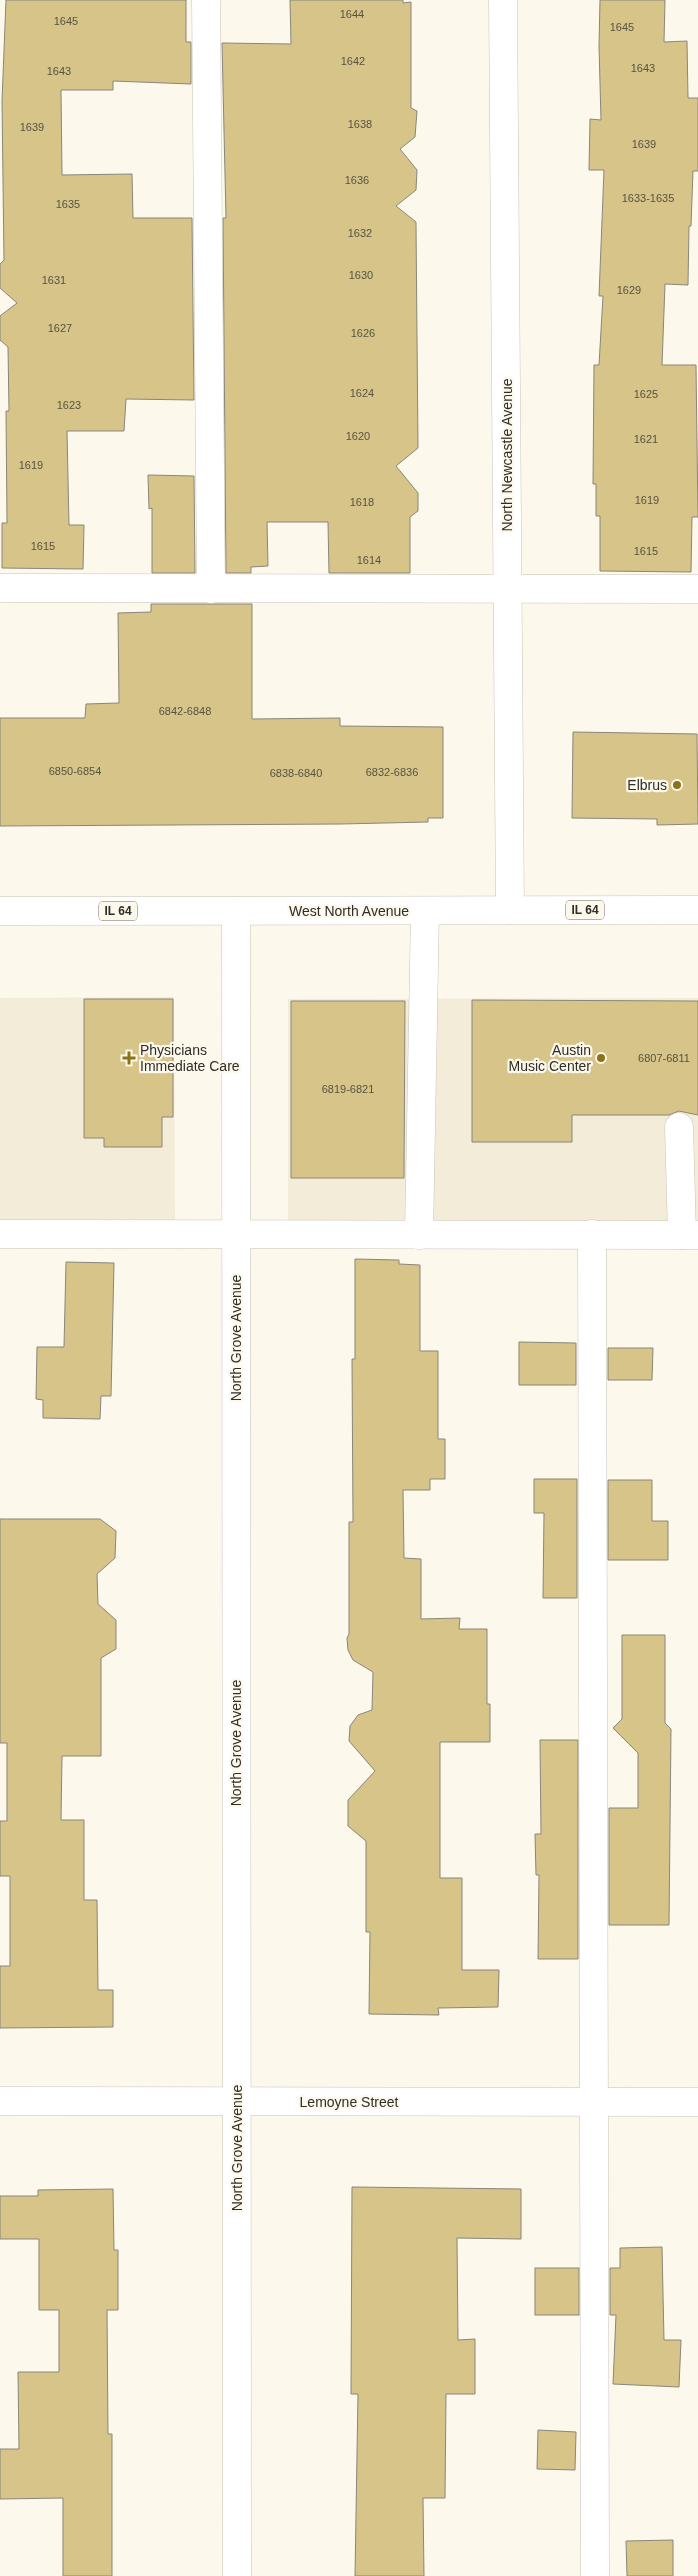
<svg xmlns="http://www.w3.org/2000/svg" width="698" height="2576" font-family="Arial,sans-serif">
  <rect width="100%" height="100%" fill="#fcf8ec"/>
  <g fill="#f2ecd8">
    <path d="M 174,997 L 175,1223 L 0,1223 L 0,998 Z"/>
    <path d="M 698,998 L 698,1225 L 288,1225 L 288,999 Z"/>
  </g>
  <g fill="#d6c489" stroke="#8a867b">
    <path d="M 6,0 L 186,0 L 186,42 L 191,42 L 191,84 L 113,81 L 113,90 L 61,90 L 62,175 L 132,174 L 133,218 L 192,218 L 194,400 L 126,399 L 124,431 L 67,431 L 69,525 L 84,525 L 83,569 L 2,568 L 2,523 L 7,523 L 6,411 L 9,411 L 8,347 L 0,340 L 0,316 L 17,303 L 0,288 L 0,264 L 4,260 L 2,101 Z"/>
    <path d="M 290,0 L 403,0 L 403,3 L 411,2 L 411,108 L 417,111 L 415,137 L 400,149 L 417,170 L 416,190 L 396,206 L 416,222 L 418,448 L 396,466 L 418,493 L 418,511 L 410,517 L 410,573 L 329,573 L 328,522 L 267,522 L 268,566 L 251,567 L 251,573 L 226,573 L 223,218 L 226,218 L 222,43 L 291,44 Z"/>
    <path d="M 600,0 L 665,0 L 664,42 L 687,41 L 688,98 L 698,98 L 698,171 L 693,171 L 691,226 L 689,226 L 688,285 L 665,284 L 662,365 L 696,365 L 698,517 L 692,517 L 691,572 L 600,571 L 600,516 L 596,516 L 596,484 L 593,484 L 594,365 L 599,365 L 603,296 L 599,296 L 604,170 L 589,170 L 590,119 L 601,120 L 599,46 Z"/>
    <path d="M 148,475 L 194,476 L 195,573 L 152,573 L 152,508 L 149,509 Z"/>
    <path d="M 151,604 L 252,604 L 252,719 L 340,718 L 340,726 L 443,727 L 443,818 L 428,818 L 428,822 L 341,824 L 0,826 L 0,718 L 85,718 L 86,704 L 119,703 L 118,613 L 151,612 Z"/>
    <path d="M 573,732 L 697,734 L 698,824 L 657,825 L 657,819 L 572,818 Z"/>
    <path d="M 84,999 L 173,999 L 173,1117 L 162,1117 L 162,1147 L 104,1147 L 104,1138 L 84,1138 Z"/>
    <path d="M 472,1000 L 698,1001 L 698,1115 L 679,1111 L 669,1115 L 572,1115 L 572,1142 L 472,1142 Z"/>
    <path d="M 291,1001 L 405,1001 L 404,1178 L 291,1178 Z"/>
    <path d="M 355,1259 L 399,1260 L 399,1264 L 420,1265 L 420,1351 L 438,1351 L 438,1439 L 445,1439 L 445,1479 L 430,1479 L 430,1490 L 403,1490 L 404,1558 L 421,1559 L 421,1619 L 460,1618 L 459,1629 L 487,1629 L 487,1704 L 490,1704 L 490,1742 L 440,1742 L 440,1878 L 462,1878 L 462,1970 L 499,1970 L 498,2007 L 438,2008 L 439,2015 L 369,2014 L 370,1932 L 366,1932 L 366,1841 L 348,1826 L 348,1800 L 375,1771 L 349,1741 L 350,1726 L 358,1715 L 372,1710 L 373,1672 L 353,1660 L 348,1650 L 347,1638 L 349,1634 L 349,1522 L 353,1522 L 352,1359 L 355,1359 Z"/>
    <path d="M 66,1262 L 114,1263 L 111,1396 L 101,1396 L 100,1419 L 43,1418 L 43,1400 L 36,1399 L 37,1347 L 64,1347 Z"/>
    <path d="M 519,1342 L 576,1343 L 576,1385 L 519,1385 Z"/>
    <path d="M 608,1348 L 653,1348 L 652,1380 L 608,1380 Z"/>
    <path d="M 534,1479 L 577,1479 L 577,1598 L 543,1598 L 544,1513 L 534,1513 Z"/>
    <path d="M 608,1480 L 652,1480 L 652,1521 L 668,1521 L 668,1560 L 608,1560 Z"/>
    <path d="M 0,1519 L 100,1519 L 116,1531 L 115,1558 L 97,1574 L 98,1604 L 116,1620 L 116,1649 L 101,1658 L 101,1756 L 62,1756 L 61,1820 L 84,1820 L 84,1900 L 97,1900 L 98,1990 L 113,1990 L 113,2027 L 0,2028 L 0,1966 L 10,1966 L 10,1876 L 0,1876 L 0,1821 L 7,1821 L 7,1743 L 0,1743 Z"/>
    <path d="M 622,1635 L 665,1635 L 665,1723 L 671,1729 L 669,1925 L 609,1925 L 609,1808 L 638,1808 L 638,1753 L 613,1728 L 622,1719 Z"/>
    <path d="M 540,1740 L 578,1740 L 578,1959 L 538,1959 L 539,1875 L 536,1875 L 535,1834 L 541,1834 Z"/>
    <path d="M 352,2187 L 521,2189 L 521,2239 L 457,2238 L 458,2340 L 475,2339 L 475,2394 L 446,2394 L 445,2498 L 423,2498 L 424,2576 L 355,2576 L 358,2394 L 351,2394 Z"/>
    <path d="M 113,2189 L 114,2250 L 118,2250 L 118,2310 L 107,2310 L 108,2434 L 112,2434 L 112,2576 L 63,2576 L 63,2498 L 0,2499 L 0,2449 L 19,2449 L 18,2372 L 59,2372 L 59,2310 L 39,2310 L 39,2239 L 0,2239 L 0,2196 L 38,2196 L 38,2190 Z"/>
    <path d="M 662,2247 L 664,2340 L 681,2340 L 679,2387 L 613,2384 L 616,2315 L 610,2315 L 610,2268 L 620,2268 L 620,2248 Z"/>
    <rect x="535" y="2268" width="44" height="47"/>
    <path d="M 538,2430 L 576,2432 L 575,2470 L 537,2469 Z"/>
    <path d="M 673,2540 L 673,2576 L 627,2576 L 626,2541 Z"/>
  </g>
  <g fill="none" stroke-linecap="round" stroke-linejoin="round">
    <defs>
      <g id="minor">
        <path d="M 206,0 L 211,589"/>
        <path d="M 503,0 L 510,910"/>
        <path d="M 0,588 L 698,589"/>
        <path d="M 236,911 L 237,2576"/>
        <path d="M 679,1127 L 682,1235"/>
        <path d="M 0,1234 L 698,1235"/>
        <path d="M 592,1234 L 595,2576"/>
        <path d="M 419,1235 L 425,911"/>
        <path d="M 0,2101 L 698,2102"/>
      </g>
      <path id="major" d="M 0,911 L 698,910"/>
    </defs>
    <use href="#minor" stroke="#c8c4b9" stroke-width="29"/>
    <use href="#major" stroke="#c8c4b9" stroke-width="29"/>
    <use href="#minor" stroke="#fff" stroke-width="28"/>
    <use href="#major" stroke="#fff" stroke-width="28"/>
  </g>
  <g fill="#8e7216" stroke="#fcf8ec" stroke-width="2">
    <circle cx="677" cy="785" r="5"/>
    <path d="M126.5 1050.5h5v5h5v5h-5v5h-5v-5h-5v-5h5z"/>
    <circle cx="601" cy="1058" r="5"/>
  </g>
  <g text-anchor="middle" stroke-width="4.5" stroke-linejoin="round" paint-order="stroke">
    <g font-size="11" fill="#585340">
      <text x="352" y="18">1644</text>
      <text x="66" y="25">1645</text>
      <text x="622" y="31">1645</text>
      <text x="353" y="65">1642</text>
      <text x="643" y="72">1643</text>
      <text x="59" y="75">1643</text>
      <text x="360" y="128">1638</text>
      <text x="32" y="131">1639</text>
      <text x="644" y="148">1639</text>
      <text x="357" y="184">1636</text>
      <text x="648" y="202">1633-1635</text>
      <text x="68" y="208">1635</text>
      <text x="360" y="237">1632</text>
      <text x="361" y="279">1630</text>
      <text x="54" y="284">1631</text>
      <text x="629" y="294">1629</text>
      <text x="60" y="332">1627</text>
      <text x="363" y="337">1626</text>
      <text x="362" y="397">1624</text>
      <text x="646" y="398">1625</text>
      <text x="69" y="409">1623</text>
      <text x="358" y="440">1620</text>
      <text x="646" y="443">1621</text>
      <text x="31" y="469">1619</text>
      <text x="647" y="504">1619</text>
      <text x="362" y="506">1618</text>
      <text x="43" y="550">1615</text>
      <text x="646" y="555">1615</text>
      <text x="369" y="564">1614</text>
      <text x="185" y="715">6842-6848</text>
      <text x="75" y="775">6850-6854</text>
      <text x="392" y="776">6832-6836</text>
      <text x="296" y="777">6838-6840</text>
      <text x="664" y="1062">6807-6811</text>
      <text x="348" y="1093">6819-6821</text>
    </g>
    <g fill="#fcf8ec" stroke="#6c6a63" stroke-width="1">
      <rect x="566" y="900.5" width="38" height="19" rx="4"/>
      <rect x="99" y="901.5" width="38" height="19" rx="4"/>
    </g>
    <g font-size="12" font-weight="bold" fill="#2e2d28">
      <text x="585" y="914">IL 64</text>
      <text x="118" y="915">IL 64</text>
    </g>
    <g font-size="14" fill="#2e2d28" stroke="#fcf8ec">
      <text transform="translate(507 455) rotate(-90)" y="5">North Newcastle Avenue</text>
      <text x="349" y="916">West North Avenue</text>
      <text transform="translate(236 1338) rotate(-90)" y="5">North Grove Avenue</text>
      <text transform="translate(236 1743) rotate(-90)" y="5">North Grove Avenue</text>
      <text x="349" y="2107">Lemoyne Street</text>
      <text transform="translate(237 2148) rotate(-90)" y="5">North Grove Avenue</text>
    </g>
    <g font-size="14" fill="#2e2d28" stroke="#fcf8ec" text-anchor="end">
      <text x="667" y="790">Elbrus</text>
      <text x="140" y="1055" text-anchor="start">Physicians<tspan x="140" dy="16">Immediate Care</tspan></text>
      <text x="591" y="1055">Austin<tspan x="591" dy="16">Music Center</tspan></text>
    </g>
  </g>
</svg>
